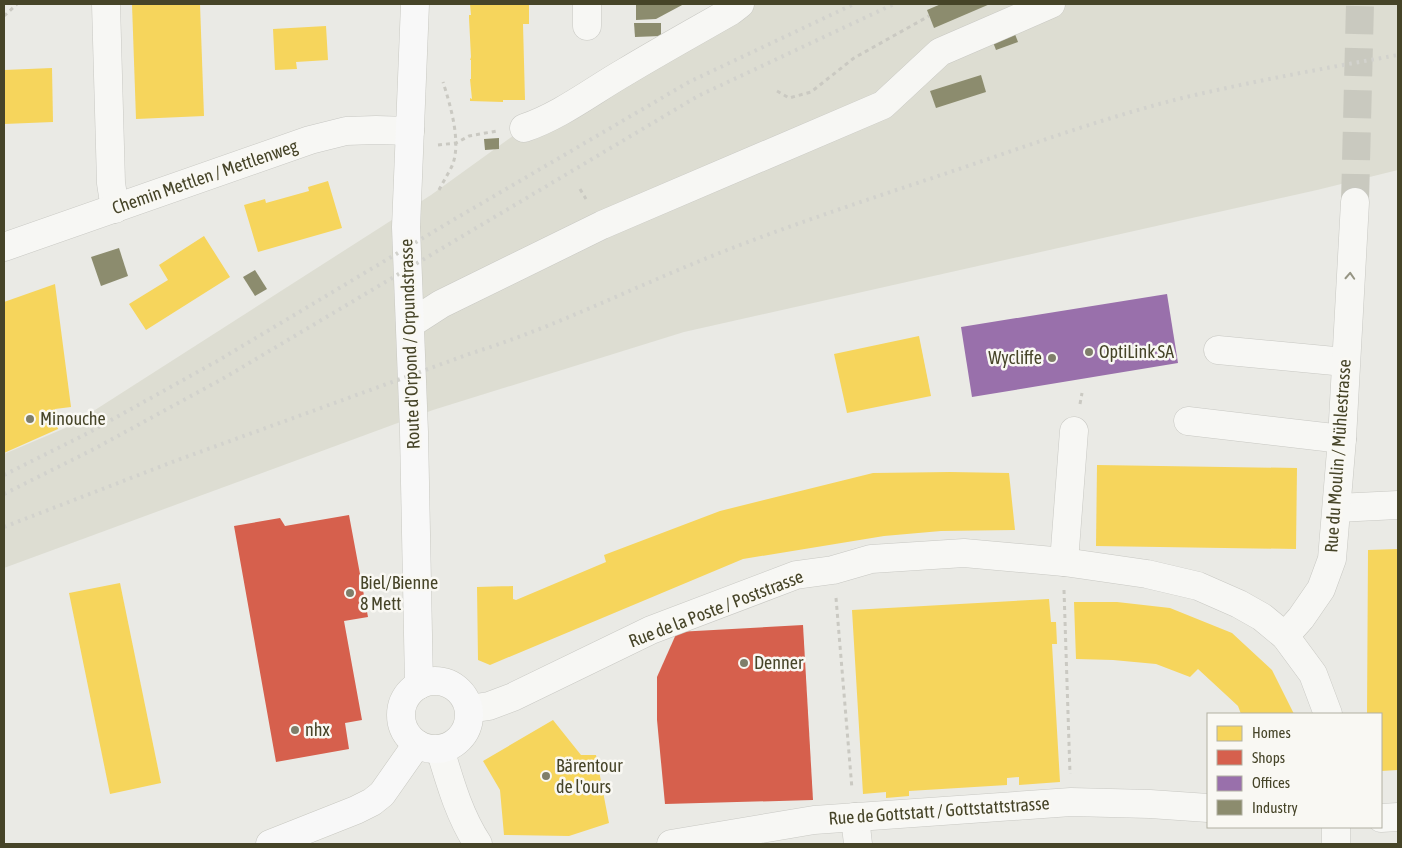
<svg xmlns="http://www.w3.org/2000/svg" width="1402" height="848" font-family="'Asap Condensed',sans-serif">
  <rect width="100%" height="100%" fill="#eaeae5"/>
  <path fill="#ddddd2" d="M 740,4 L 1398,4 L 1398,170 L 1317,190 L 684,332 L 433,410 L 4,568 L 4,454 L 70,426 L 431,195 L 524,128 Z"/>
  <g fill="#f6d55c">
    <path d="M 132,4 L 200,4 L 204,116 L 136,119 Z"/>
    <path d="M 470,4 L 529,4 L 529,24 L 523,24 L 525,100 L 503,100 L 503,102 L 470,101 L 470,98 L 472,99 L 470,79 L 471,79 L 471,60 L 470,60 L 471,57 L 469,18 L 469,15 L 471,15 Z"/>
    <path d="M 326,26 L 328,60 L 296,62 L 297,69 L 275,70 L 273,29 Z"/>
    <path d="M 52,68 L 53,122 L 4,124 L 4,70 Z"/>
    <path d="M 328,181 L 342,228 L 258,252 L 244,205 L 265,199 L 266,203 L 309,191 L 308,187 Z"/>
    <path d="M 204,236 L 230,277 L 146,330 L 129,304 L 168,280 L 159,265 Z"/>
    <path d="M 55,284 L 71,407 L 55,409 L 58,429 L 4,453 L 4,302 Z"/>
    <path d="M 919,336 L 931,396 L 847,413 L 834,354 Z"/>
    <path d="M 1097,465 L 1297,468 L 1296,549 L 1096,546 Z"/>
    <path d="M 950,472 L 1009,473 L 1015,530 L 941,531 L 884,536 L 743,559 L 490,665 L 478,660 L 477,587 L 513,586 L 513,599 L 516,600 L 606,562 L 604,555 L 720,511 L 873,473 Z"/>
    <path d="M 1398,549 L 1398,770 L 1381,771 L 1381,714 L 1367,714 L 1368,550 Z"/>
    <path d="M 120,583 L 161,783 L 110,794 L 69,593 Z"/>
    <path d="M 1049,599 L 1051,622 L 1056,622 L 1057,644 L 1052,644 L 1060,782 L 1019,785 L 1019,777 L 1007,778 L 1007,785 L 909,791 L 909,796 L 886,798 L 886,792 L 863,794 L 852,610 Z"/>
    <path d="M 1074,602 L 1117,602 L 1170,608 L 1232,633 L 1272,670 L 1294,714 L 1241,714 L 1238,706 L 1198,669 L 1190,677 L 1156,664 L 1113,660 L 1076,659 Z"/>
    <path d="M 553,720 L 581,755 L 596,755 L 609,823 L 569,836 L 504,835 L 500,790 L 483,761 Z"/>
  </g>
  <g fill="#d6604d">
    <path d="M 349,515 L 368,617 L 344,621 L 362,720 L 345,723 L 349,749 L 276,762 L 234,526 L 280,518 L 285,526 Z"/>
    <path d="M 803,625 L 813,800 L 665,804 L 657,720 L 657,677 L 677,632 Z"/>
  </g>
  <path fill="#9970ab" d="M 1167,294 L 1178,363 L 972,397 L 961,327 Z"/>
  <g fill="#8c8c6e">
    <path d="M 636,4 L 684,4 L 656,19 L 636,20 Z"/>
    <path d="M 941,4 L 990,4 L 934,28 L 927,10 Z"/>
    <path d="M 634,23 L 661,23 L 661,36 L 635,37 Z"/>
    <path d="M 1013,29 L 1018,42 L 996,50 L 991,37 Z"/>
    <path d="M 981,75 L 986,92 L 936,108 L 930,91 Z"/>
    <path d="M 499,138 L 499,149 L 485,150 L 484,139 Z"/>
    <path d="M 119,248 L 128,276 L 101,286 L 91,257 Z"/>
    <path d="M 255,270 L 267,289 L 255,296 L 243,277 Z"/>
  </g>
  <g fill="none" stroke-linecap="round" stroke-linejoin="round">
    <path stroke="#c9c9bf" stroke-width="28" stroke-dasharray="28 14" stroke-linecap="butt" d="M 1355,202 L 1360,4"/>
    <defs>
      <g id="minor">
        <path d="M 106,4 L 111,183 L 115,209"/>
        <path d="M 587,4 L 587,26"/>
        <path d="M 524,128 C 560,116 592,91 625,72 C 660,51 696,31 731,11 L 740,4"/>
        <path d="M 4,247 L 310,140 L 346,131 L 376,130 L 410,131"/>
        <path d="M 410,324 L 441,304 L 602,225 L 883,105 L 940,52 L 1051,4"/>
        <path d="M 1218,350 L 1345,362"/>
        <path d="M 1188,421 L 1342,439"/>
        <path d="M 1337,508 L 1398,505"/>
        <path d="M 1064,562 L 1074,431"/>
        <path d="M 1285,636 L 1301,618 L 1321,589 L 1332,559 L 1342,439 L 1355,202"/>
        <path d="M 469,709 L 489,706 L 513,697 L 651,630 L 796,575 L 833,570 L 871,559 L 964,553 L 1064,562 L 1147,574 L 1198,586 L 1239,604 L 1262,617 L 1285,636 L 1313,674 L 1328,714"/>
        <path d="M 440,749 C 450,782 459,815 478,844"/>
        <path d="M 855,817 L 858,844"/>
        <path d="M 1381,818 L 1398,817"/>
        <path d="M 671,844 L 814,820 L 1071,802 L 1150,804 L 1208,808"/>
        <path d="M 1336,844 L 1336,827"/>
      </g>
      <g id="major">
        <path d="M 415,4 L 406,227 L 414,432 L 419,685"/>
        <circle cx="435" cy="715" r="34"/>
        <path d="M 270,844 L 356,810 L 372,802 L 382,794 L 417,744"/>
      </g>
    </defs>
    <use href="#minor" stroke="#c8c8c3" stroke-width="29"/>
    <use href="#major" stroke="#c8c8c1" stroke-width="29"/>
    <g stroke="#cac9c2" stroke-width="3" stroke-dasharray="4 4" stroke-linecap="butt">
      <path d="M 4,16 L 17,4"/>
      <path d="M 777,91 L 789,98 L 811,92 L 854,58 L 929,16"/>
      <path d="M 438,145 L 456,143 L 469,136 L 497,131"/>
      <path d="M 580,189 L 586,199"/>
      <path d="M 439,190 C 443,182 448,174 452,166 C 462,143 450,104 443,82"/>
      <path d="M 1080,404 L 1082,393"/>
      <path d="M 1064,590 L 1070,774"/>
      <path d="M 836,598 L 852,789"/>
    </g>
    <use href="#minor" stroke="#f7f7f4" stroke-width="28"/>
    <use href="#major" stroke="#f8f8f8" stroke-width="28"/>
    <g stroke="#d2d2cd" stroke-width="4" stroke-dasharray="2.5 5" stroke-linecap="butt">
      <path d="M 4,475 L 88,433 L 219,360 L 448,223 L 689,82 L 854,4"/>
      <path d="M 4,494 L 94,449 L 224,378 L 698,96 L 894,4"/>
      <path d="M 4,527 L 175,461 L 472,353 C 558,326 638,285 722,252 C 801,221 882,195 962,168 C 1035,143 1107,117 1182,98 C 1254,81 1326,68 1398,55"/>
    </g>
  </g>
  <defs><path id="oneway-chevron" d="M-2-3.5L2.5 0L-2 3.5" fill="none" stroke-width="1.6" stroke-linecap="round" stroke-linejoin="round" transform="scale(1.25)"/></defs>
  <use stroke="#969584" href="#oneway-chevron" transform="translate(1350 276) rotate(-87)"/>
  <g fill="#7f7e6a" stroke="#f9f8f3" stroke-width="2">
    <circle cx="1089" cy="352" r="5"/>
    <circle cx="1052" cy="358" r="5"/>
    <circle cx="30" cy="419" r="5"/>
    <circle cx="350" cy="593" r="5"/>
    <circle cx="744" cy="663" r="5"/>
    <circle cx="295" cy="730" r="5"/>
    <circle cx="546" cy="776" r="5"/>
  </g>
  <g text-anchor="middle" stroke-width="5" stroke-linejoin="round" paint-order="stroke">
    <g font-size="18" fill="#464428" stroke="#f9f8f3">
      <text transform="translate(205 177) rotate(-19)" y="6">Chemin Mettlen / Mettlenweg</text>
      <text transform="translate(410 344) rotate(-92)" y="6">Route d'Orpond / Orpundstrasse</text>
      <text transform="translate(1338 456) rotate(-86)" y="6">Rue du Moulin / Mühlestrasse</text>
      <text transform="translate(716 609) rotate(-21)" y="6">Rue de la Poste / Poststrasse</text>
      <text transform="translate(939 811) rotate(-4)" y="6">Rue de Gottstatt / Gottstattstrasse</text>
    </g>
    <g font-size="18" fill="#464428" stroke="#f9f8f3" text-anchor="start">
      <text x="1099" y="358">OptiLink SA</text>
      <text x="1042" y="364" text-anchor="end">Wycliffe</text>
      <text x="40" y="425">Minouche</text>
      <text x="360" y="589">Biel/Bienne<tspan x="360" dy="21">8 Mett</tspan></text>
      <text x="754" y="669">Denner</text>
      <text x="305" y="736">nhx</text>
      <text x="556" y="772">Bärentour<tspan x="556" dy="21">de l'ours</tspan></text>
    </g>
  </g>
  <rect width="1402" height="848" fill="none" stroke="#464428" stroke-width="10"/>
  <rect x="1207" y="713" width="175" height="115" fill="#f9f8f3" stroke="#b1b0a2"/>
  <rect x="1217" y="726" width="25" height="15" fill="#f6d55c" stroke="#b1b0a2"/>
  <text x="1252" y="738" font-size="15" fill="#464428">Homes</text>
  <rect x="1217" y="750" width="25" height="15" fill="#d6604d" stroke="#b1b0a2"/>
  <text x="1252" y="763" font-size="15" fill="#464428">Shops</text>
  <rect x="1217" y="776" width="25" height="15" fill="#9970ab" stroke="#b1b0a2"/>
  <text x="1252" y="788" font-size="15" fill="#464428">Offices</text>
  <rect x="1217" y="800" width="25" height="15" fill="#8c8c6e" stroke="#b1b0a2"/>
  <text x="1252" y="813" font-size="15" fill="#464428">Industry</text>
</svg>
